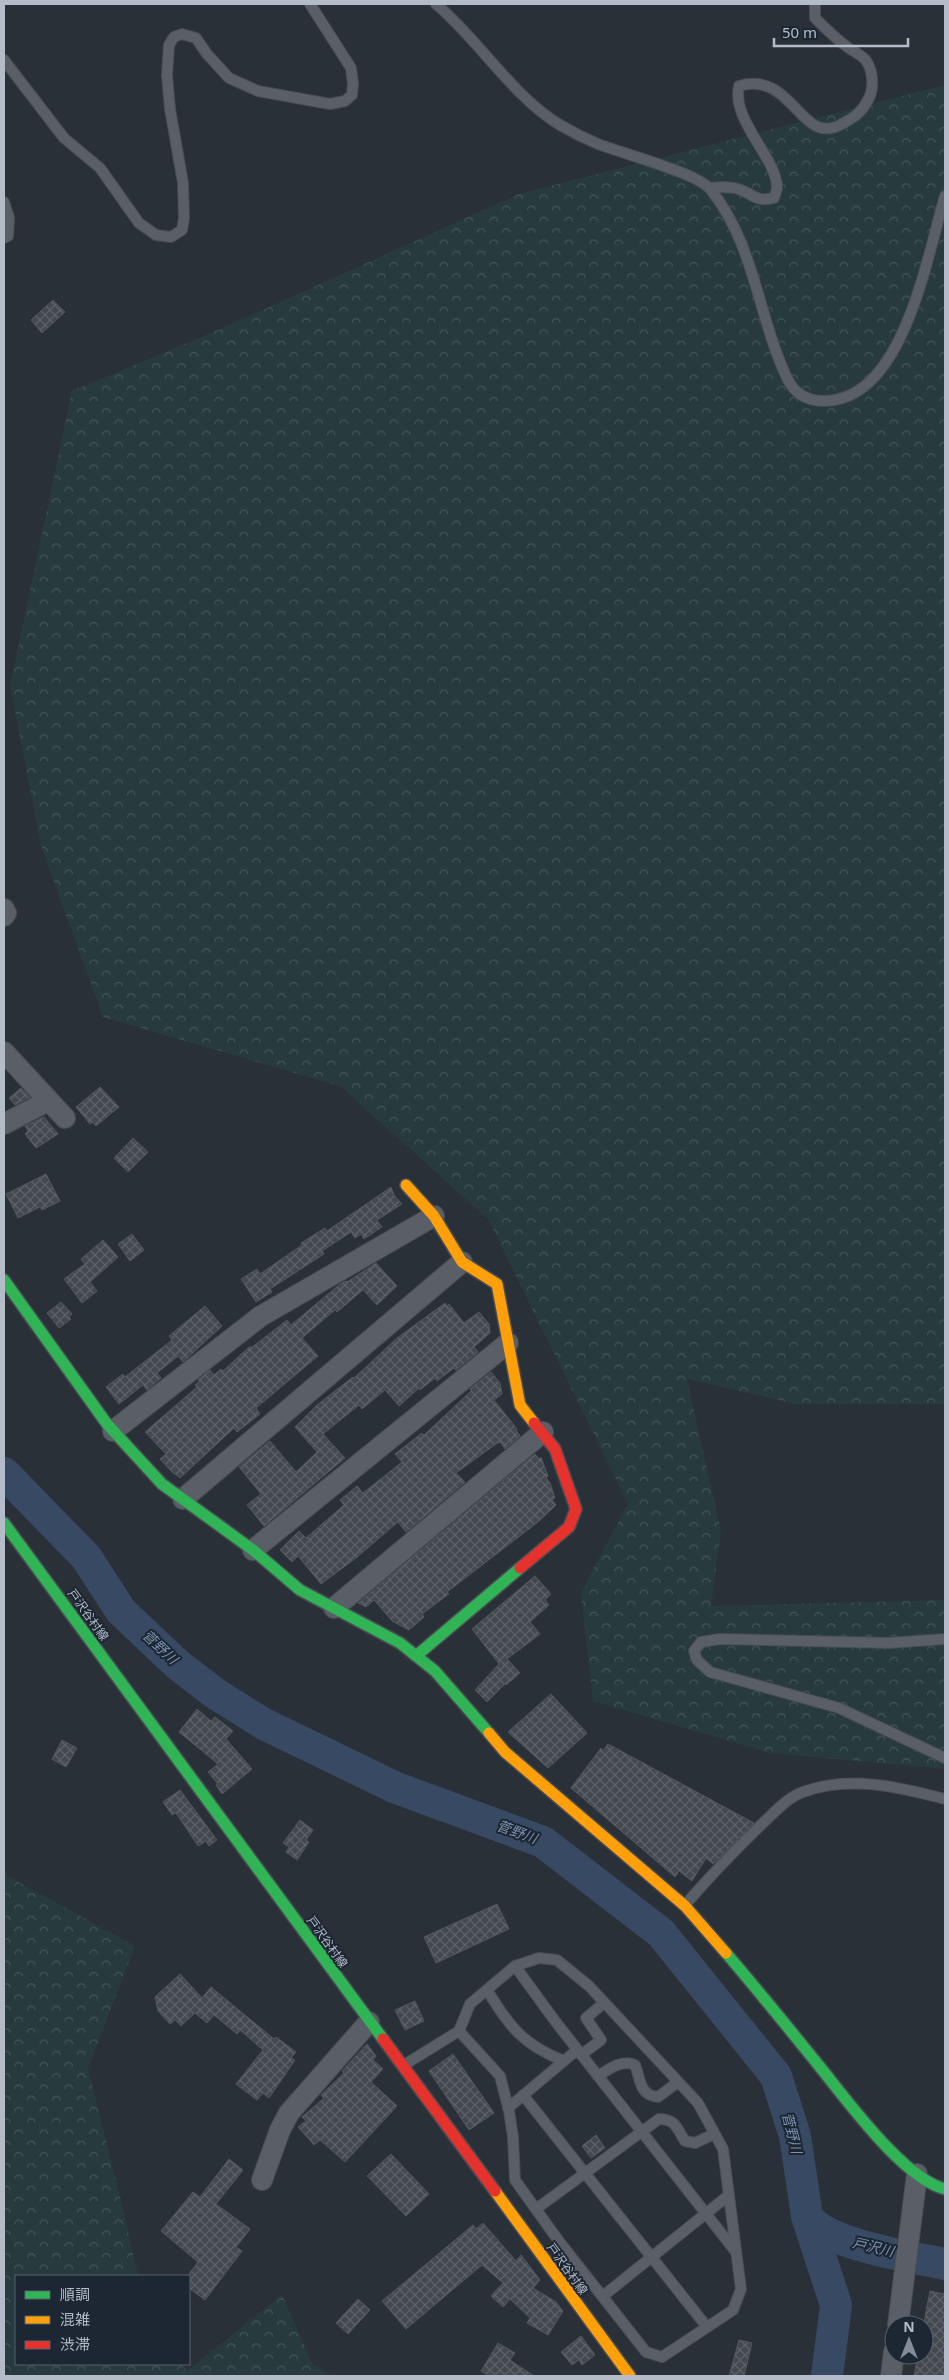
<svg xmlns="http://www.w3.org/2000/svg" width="949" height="2380" font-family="'Noto Sans','Noto Sans JP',sans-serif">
  <defs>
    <pattern id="forest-crowns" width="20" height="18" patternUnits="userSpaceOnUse" patternTransform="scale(1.25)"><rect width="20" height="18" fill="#273a3e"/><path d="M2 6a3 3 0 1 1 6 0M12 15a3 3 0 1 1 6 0" fill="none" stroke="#445559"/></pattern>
    <pattern id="building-cross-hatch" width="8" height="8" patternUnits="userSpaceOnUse" patternTransform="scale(1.25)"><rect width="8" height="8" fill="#444950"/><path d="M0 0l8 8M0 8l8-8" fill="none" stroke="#5d6168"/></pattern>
  </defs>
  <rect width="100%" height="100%" fill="#2a3038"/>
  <g fill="url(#forest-crowns)">
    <path d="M 945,85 L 945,1404 L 795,1404 L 687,1379 L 721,1531 L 711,1606 L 945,1600 L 945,1769 L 770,1753 L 593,1701 L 581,1592 L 628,1504 L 488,1219 L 340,1086 L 103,1017 L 41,846 L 10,686 L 72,391 L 223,328 L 519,194 Z"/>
    <path d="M 4,1874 L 135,1946 L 88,2068 L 119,2192 L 138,2276 L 16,2276 L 16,2364 L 181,2364 L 187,2371 L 282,2295 L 312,2363 L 332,2376 L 4,2376 Z"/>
  </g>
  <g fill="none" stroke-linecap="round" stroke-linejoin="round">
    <g stroke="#384963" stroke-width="32">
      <path d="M 4,1473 L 86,1557 L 121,1611 L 178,1665 L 216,1694 L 264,1724 L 394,1787 L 543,1842 L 661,1933 L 776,2076 L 795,2136 L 807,2216 L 836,2305 L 827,2376"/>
      <path d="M 807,2216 C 825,2245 912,2257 945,2264"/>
    </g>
  </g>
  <g fill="url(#building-cross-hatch)" stroke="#52575f">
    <path d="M 53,300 L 65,312 L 42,333 L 31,320 Z"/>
    <path d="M 100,1087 L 119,1107 L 96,1126 L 93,1122 L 90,1124 L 76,1107 Z"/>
    <path d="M 21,1088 L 30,1097 L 15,1105 L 9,1098 Z"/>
    <path d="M 44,1117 L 58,1134 L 36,1148 L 25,1134 L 28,1131 L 25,1126 Z"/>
    <path d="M 133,1138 L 148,1152 L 128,1172 L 114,1158 Z"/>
    <path d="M 46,1174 L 60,1201 L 42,1210 L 40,1207 L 18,1218 L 6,1194 Z"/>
    <path d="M 391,1187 L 394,1195 L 402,1204 L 377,1220 L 382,1227 L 364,1239 L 361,1234 L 355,1238 L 351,1232 L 322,1251 L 324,1254 L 270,1289 L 272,1292 L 256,1302 L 241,1279 L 257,1269 L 260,1274 L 302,1245 L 301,1243 L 325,1228 L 327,1231 Z"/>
    <path d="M 132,1234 L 144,1250 L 130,1261 L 118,1244 Z"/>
    <path d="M 103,1240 L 118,1257 L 90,1282 L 97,1291 L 82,1303 L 64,1279 L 85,1264 L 81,1259 Z"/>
    <path d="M 376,1263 L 397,1286 L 377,1305 L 363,1290 L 337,1312 L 335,1310 L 302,1338 L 318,1356 L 256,1408 L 260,1414 L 237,1432 L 234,1428 L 180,1478 L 172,1472 L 160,1459 L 166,1454 L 145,1432 L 197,1387 L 195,1385 L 200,1381 L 198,1380 L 210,1370 L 214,1375 L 221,1369 L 223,1371 L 250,1346 L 251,1348 L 287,1320 L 291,1325 L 340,1284 L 346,1281 L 347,1282 Z"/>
    <path d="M 61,1302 L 72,1314 L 69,1317 L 71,1319 L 59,1328 L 47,1313 Z"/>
    <path d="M 445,1303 L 447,1306 L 449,1304 L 464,1323 L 479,1312 L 489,1324 L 490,1333 L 474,1347 L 478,1352 L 456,1370 L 454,1368 L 437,1381 L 435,1378 L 420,1390 L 419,1388 L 399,1406 L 385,1390 L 362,1409 L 359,1405 L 323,1434 L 345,1458 L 264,1526 L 247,1505 L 261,1494 L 239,1467 L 270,1441 L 296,1472 L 317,1452 L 295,1427 L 317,1405 L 353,1377 L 354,1378 L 397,1338 Z"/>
    <path d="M 205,1306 L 222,1326 L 183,1362 L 178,1356 L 157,1373 L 161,1378 L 147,1390 L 143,1385 L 119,1404 L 106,1387 L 123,1374 L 125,1377 L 172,1340 L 169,1336 Z"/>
    <path d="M 491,1372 L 500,1383 L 502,1394 L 494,1400 L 517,1429 L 516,1430 L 520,1436 L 505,1449 L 500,1442 L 496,1444 L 456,1473 L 465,1482 L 406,1532 L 398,1522 L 356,1558 L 321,1584 L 298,1556 L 292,1562 L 280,1550 L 299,1531 L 306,1538 L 344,1505 L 340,1500 L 357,1486 L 363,1493 L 402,1462 L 395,1454 L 422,1433 L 424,1435 L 471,1391 L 470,1389 Z"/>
    <path d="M 535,1454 L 539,1459 L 541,1457 L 548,1476 L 546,1478 L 550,1483 L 555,1498 L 552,1500 L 556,1505 L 538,1522 L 447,1592 L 449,1594 L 422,1614 L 424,1617 L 409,1630 L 392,1621 L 374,1600 L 366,1607 L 358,1603 Z"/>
    <path d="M 535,1576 L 551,1594 L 545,1600 L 549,1605 L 530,1622 L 540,1634 L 507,1659 L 520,1673 L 506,1685 L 505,1684 L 487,1702 L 475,1690 L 499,1664 L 472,1629 Z"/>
    <path d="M 551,1694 L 587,1733 L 548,1768 L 508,1732 Z"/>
    <path d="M 197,1709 L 211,1721 L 215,1717 L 233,1731 L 226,1739 L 252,1769 L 222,1794 L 216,1785 L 218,1784 L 208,1772 L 218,1764 L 179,1732 Z"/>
    <path d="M 62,1740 L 77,1748 L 66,1767 L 52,1759 Z"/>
    <path d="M 608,1744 L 754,1823 L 713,1864 L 706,1858 L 692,1881 L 679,1871 L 675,1877 L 571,1788 L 601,1748 L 603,1751 Z"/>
    <path d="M 180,1790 L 217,1840 L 209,1846 L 206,1841 L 198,1846 L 176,1813 L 172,1815 L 163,1802 Z"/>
    <path d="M 300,1820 L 313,1830 L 306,1840 L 309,1842 L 297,1860 L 286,1852 L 289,1847 L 283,1843 Z"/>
    <path d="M 497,1904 L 509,1929 L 436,1963 L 424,1937 Z"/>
    <path d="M 180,1974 L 202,1998 L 211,1987 L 274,2039 L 276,2037 L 296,2052 L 291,2058 L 295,2060 L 269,2098 L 263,2093 L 257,2100 L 236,2084 L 263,2050 L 240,2030 L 237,2034 L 214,2015 L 207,2023 L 195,2013 L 181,2026 L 175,2020 L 170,2024 L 158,2011 L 155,1997 Z"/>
    <path d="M 415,2001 L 424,2021 L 405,2030 L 395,2010 Z"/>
    <path d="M 367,2044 L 376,2056 L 373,2060 L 383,2069 L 371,2082 L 397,2106 L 345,2162 L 320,2140 L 314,2145 L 298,2127 L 306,2121 L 302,2117 L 324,2098 L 321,2095 L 344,2073 L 342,2071 Z"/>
    <path d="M 453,2054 L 494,2113 L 469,2130 L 429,2071 Z"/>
    <path d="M 596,2135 L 605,2148 L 591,2158 L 582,2146 Z"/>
    <path d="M 391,2154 L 429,2194 L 406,2216 L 367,2176 Z"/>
    <path d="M 229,2159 L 243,2170 L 216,2204 L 250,2229 L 236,2247 L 242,2251 L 205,2300 L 189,2288 L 189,2274 L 198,2262 L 161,2231 L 193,2192 L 200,2197 Z"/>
    <path d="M 483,2223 L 516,2261 L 521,2255 L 540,2280 L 533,2288 L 556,2302 L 563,2311 L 548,2335 L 527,2323 L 530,2318 L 510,2299 L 503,2307 L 491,2296 L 503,2283 L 482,2265 L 406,2329 L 382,2301 L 473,2225 L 476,2229 Z"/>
    <path d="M 930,2291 L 945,2294 L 945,2376 L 914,2376 L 918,2355 L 924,2355 L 924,2322 Z"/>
    <path d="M 358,2299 L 370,2310 L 348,2334 L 336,2323 Z"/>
    <path d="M 581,2336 L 595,2355 L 582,2365 L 579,2360 L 572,2365 L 561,2352 Z"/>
    <path d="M 739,2340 L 752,2343 L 744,2376 L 729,2376 Z"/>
    <path d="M 498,2343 L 515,2353 L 510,2360 L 534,2376 L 489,2376 L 481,2371 Z"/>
  </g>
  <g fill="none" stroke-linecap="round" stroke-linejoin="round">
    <defs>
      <g id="lane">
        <path d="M 436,4 C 478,39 513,97 560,125 C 572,132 586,139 598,144 C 621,153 698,173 711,190 C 755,245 758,317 787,378 C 794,393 807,401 824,401 C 904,401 927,255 945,196"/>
        <path d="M 4,60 L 64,138 L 100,168 L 139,223 L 156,235 L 171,237 L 182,230 L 184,218 L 183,183 L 170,109 L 167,75 L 169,45 L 174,37 L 182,34 L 196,38 L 207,54 L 229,78 L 258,91 L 330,104 L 345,101 L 352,95 L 353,84 L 351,68 L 310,4"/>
        <path d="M 710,188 C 720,187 731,186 741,190 C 756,196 756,202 774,198 C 775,195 777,190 777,187 C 776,157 731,120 739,86 C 794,70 800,148 842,124 C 855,117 862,112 869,98 C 874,88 873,72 867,62 C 863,55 852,51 846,46 C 835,38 825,28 815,18 L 815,4"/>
        <path d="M 4,202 L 9,218 L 8,236 L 4,238"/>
        <path d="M 945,1639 L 889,1643 L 720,1639 L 701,1642 L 694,1651 L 697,1660 L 710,1672 L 839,1708 L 945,1758"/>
        <path d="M 685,1905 C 710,1876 736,1849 764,1822 C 775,1812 788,1797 803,1792 C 850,1775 899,1787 945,1799"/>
        <path d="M 515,1966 L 555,2021 L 736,2252"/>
        <path d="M 487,1990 C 509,2026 523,2045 564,2061"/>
        <path d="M 581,2055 L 601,2040 L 586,2018 L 604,2003"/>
        <path d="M 404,2065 L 459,2031 L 470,2004 L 515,1966 L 539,1958 L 557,1960 L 589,1986 L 698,2103 L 723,2149 L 741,2289 L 733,2310 L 662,2357 L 646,2352 L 558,2240 L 515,2180 L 513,2137 L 509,2111 L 500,2076 L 459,2031"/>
        <path d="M 598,2076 C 609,2069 622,2059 635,2065 C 641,2080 639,2095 658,2097 L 678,2082"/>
        <path d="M 523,2095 L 707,2327"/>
        <path d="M 508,2108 L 577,2050"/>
        <path d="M 536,2209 L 659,2119 C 676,2119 677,2129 685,2141 L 695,2143 L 714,2134"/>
        <path d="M 603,2296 L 729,2195"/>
      </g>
      <g id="street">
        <path d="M 4,909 L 6,913 L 4,916"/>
        <path d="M 4,1052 L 65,1118"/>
        <path d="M 4,1124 L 48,1101"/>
        <path d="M 113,1431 L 261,1316 L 434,1216"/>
        <path d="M 183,1499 L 462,1262"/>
        <path d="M 253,1550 L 508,1343"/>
        <path d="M 334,1608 L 543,1432"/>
        <path d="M 262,2180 L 280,2130 L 289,2113 L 369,2022"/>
        <path d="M 898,2325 L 917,2174"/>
        <path d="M 891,2376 L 894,2352"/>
      </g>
      <g id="fast">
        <path d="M 4,1280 L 107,1424 L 162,1484 L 253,1550 L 300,1590 L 400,1643 L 435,1671 L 489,1733"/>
        <path d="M 4,1523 L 383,2039"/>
        <path d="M 416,1656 L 520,1568"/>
        <path d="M 726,1953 C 757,1989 786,2025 816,2062 C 844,2096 903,2179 945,2189"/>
      </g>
      <g id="slow">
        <path d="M 406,1185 L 434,1216 L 462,1262 L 497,1284 L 520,1405 L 534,1423"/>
        <path d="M 489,1733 L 505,1752 L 685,1906 L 726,1953"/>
        <path d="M 495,2191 L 630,2376"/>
      </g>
      <g id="jam">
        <path d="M 520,1568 L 569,1527 L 576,1509 L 555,1449 L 534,1423"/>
        <path d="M 383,2039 L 495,2191"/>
      </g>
    </defs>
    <use href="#lane" stroke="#484c53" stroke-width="12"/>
    <use href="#street" stroke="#484c53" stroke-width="22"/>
    <use href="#fast" stroke="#484c53" stroke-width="14"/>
    <use href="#slow" stroke="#484c53" stroke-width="14"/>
    <use href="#jam" stroke="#484c53" stroke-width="14"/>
    <use href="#lane" stroke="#5a5e66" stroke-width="10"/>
    <use href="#street" stroke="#5a5e66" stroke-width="20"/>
    <use href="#fast" stroke="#30b455" stroke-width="11"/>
    <use href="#slow" stroke="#ff9f0a" stroke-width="11"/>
    <use href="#jam" stroke="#e5322d" stroke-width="11"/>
  </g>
  <g text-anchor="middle" stroke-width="4" stroke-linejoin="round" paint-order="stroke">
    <g font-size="12" fill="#b4bcc9" stroke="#1d2633">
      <text transform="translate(88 1615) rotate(54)" y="4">戸沢谷村線</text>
      <text transform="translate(327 1942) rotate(54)" y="4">戸沢谷村線</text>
      <text transform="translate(567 2269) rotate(54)" y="4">戸沢谷村線</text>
    </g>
    <g font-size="14" font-style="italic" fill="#7c92b1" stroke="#1d2633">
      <text transform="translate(160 1647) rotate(43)" y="5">菅野川</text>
      <text transform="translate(517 1832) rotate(20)" y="5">菅野川</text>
      <text transform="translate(792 2133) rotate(76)" y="5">菅野川</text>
      <text transform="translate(873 2247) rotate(13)" y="5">戸沢川</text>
    </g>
  </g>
  <rect width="949" height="2380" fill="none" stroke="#b4bcc9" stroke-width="10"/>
  <rect x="15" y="2275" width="175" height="90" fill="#1d2633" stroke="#59626f"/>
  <rect x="25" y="2291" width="25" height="8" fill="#30b455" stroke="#59626f"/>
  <text x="60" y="2300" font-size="15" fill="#b4bcc9">順調</text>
  <rect x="25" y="2316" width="25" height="8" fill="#ff9f0a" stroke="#59626f"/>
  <text x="60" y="2325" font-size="15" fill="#b4bcc9">混雑</text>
  <rect x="25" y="2341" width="25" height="8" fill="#e5322d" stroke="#59626f"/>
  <text x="60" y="2350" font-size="15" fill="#b4bcc9">渋滞</text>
  <g transform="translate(909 2340)"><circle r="24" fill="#1d2633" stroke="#59626f"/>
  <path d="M0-4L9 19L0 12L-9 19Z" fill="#848b96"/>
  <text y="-8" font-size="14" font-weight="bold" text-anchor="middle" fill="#b4bcc9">N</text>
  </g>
  <path d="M774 38v8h134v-8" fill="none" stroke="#b4bcc9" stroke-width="2.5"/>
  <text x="782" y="38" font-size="15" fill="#b4bcc9" stroke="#1d2633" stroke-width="4" paint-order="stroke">50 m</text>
</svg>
